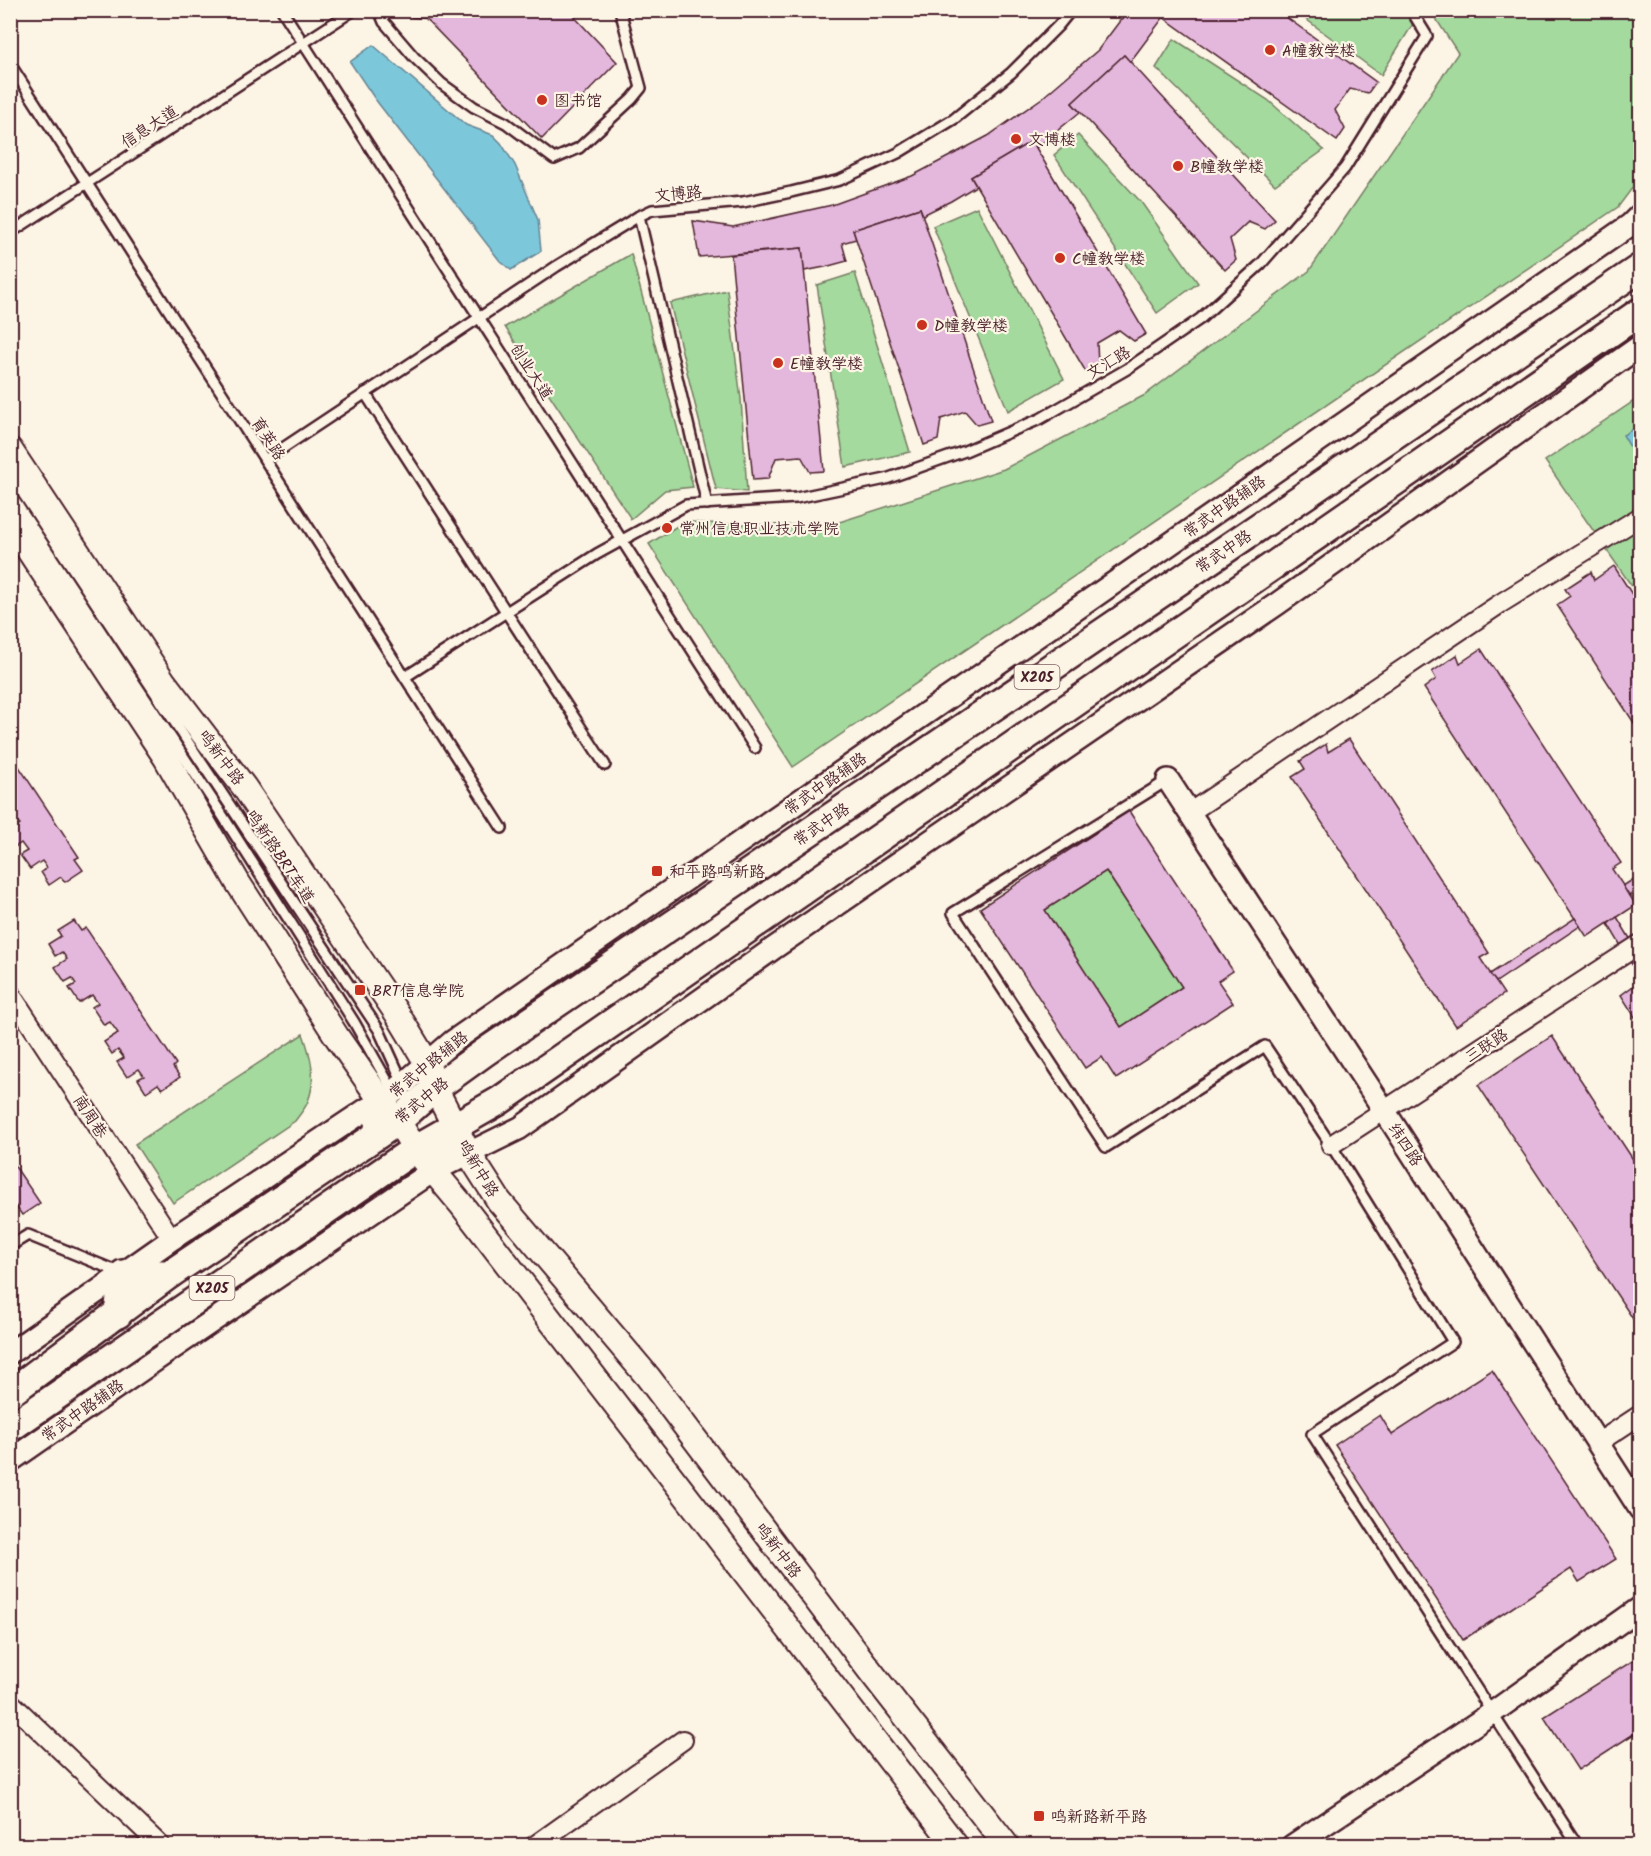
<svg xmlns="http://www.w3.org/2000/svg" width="1651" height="1856" font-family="Kalam,'LXGW WenKai TC',sans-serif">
  <rect width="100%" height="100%" fill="#fcf5e5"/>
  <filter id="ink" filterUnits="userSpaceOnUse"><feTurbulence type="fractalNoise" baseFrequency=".0167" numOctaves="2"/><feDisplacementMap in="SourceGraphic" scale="12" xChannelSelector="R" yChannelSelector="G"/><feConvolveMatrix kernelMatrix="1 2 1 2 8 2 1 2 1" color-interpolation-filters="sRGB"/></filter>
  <g filter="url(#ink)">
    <g fill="#a4da9e" stroke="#777c64" stroke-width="1.5">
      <path d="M 1295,11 L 1404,11 L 1413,24 L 1381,75 Z"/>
      <path d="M 1431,11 L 1640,11 L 1640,128 L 1633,187 L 1618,207 L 793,767 L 649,544 L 685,521 L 701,523 L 827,526 L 1004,469 L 1145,395 L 1309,271 L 1458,53 Z"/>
      <path d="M 1174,39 L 1268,100 L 1324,150 L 1275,185 L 1156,68 Z"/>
      <path d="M 1078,135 L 1141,202 L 1198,283 L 1157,313 L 1054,155 Z"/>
      <path d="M 977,207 L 1064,379 L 1008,411 L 933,226 Z"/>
      <path d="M 631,254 L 693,487 L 665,490 L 631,519 L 505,327 Z"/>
      <path d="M 855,273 L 910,452 L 845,467 L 817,285 Z"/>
      <path d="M 727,290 L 741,399 L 747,492 L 716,489 L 670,303 Z"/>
      <path d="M 1640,397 L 1640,598 L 1545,461 Z"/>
      <path d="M 1106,871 L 1182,987 L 1121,1027 L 1045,910 Z"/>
      <path d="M 303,1034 C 311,1056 317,1079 308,1101 C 306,1108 299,1115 295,1121 L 173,1203 L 135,1144 Z"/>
    </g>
    <g fill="#7bc8da" stroke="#678494" stroke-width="1.5">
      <path d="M 373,45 L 466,125 L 493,135 L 501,143 L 515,165 L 538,220 L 541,251 L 511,270 L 500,261 L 375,99 L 350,62 Z"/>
      <path d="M 1640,425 L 1640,464 L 1623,435 Z"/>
    </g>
    <g fill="#e4b8dc" stroke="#4a1f2b" stroke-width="1.5" fill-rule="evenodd">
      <path d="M 568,10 L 617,62 L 542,139 L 425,18 L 409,17 L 396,10 Z"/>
      <path d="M 1128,10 L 1153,10 L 1163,18 L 1130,62 L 1124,55 L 1072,103 L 1080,112 L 1036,148 L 1032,141 L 971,177 L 976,186 L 951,201 L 923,215 L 920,208 L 853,230 L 856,239 L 842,243 L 847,261 L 825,267 L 804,271 L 802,248 L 699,257 L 693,221 L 733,227 L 832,205 L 912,176 L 988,136 L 1042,98 L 1098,50 Z"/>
      <path d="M 1153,10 L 1276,10 L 1376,82 L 1368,93 L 1350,89 L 1335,110 L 1345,129 L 1337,141 Z"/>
      <path d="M 1124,55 L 1275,220 L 1265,229 L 1248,222 L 1230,239 L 1236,260 L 1225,270 L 1072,103 Z"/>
      <path d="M 1032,141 L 1146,334 L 1134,341 L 1119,330 L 1097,343 L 1098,365 L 1086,372 L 971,177 Z"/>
      <path d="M 920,208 L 991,421 L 977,425 L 965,411 L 941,419 L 938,440 L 924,445 L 853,230 Z"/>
      <path d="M 802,248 L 824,471 L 810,472 L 801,456 L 776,458 L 768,479 L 753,480 L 731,255 Z"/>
      <path d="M 1614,566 L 1640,607 L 1640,732 L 1557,605 L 1570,596 L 1565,589 L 1591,572 L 1594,580 Z"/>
      <path d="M 1481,649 L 1621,863 L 1612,869 L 1636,905 L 1587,937 L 1424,688 L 1436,679 L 1432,672 L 1457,655 L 1460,663 Z"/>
      <path d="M 1349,739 L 1489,953 L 1480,958 L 1504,994 L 1456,1026 L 1292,777 L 1305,769 L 1300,761 L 1326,744 L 1328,752 Z"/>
      <path d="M 10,753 L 79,857 L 75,859 L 83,870 L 65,882 L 61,877 L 49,885 L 41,872 L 47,868 L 42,861 L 30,869 L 20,855 L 27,851 L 21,843 L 15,847 L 10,840 L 10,832 L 20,825 L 13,814 L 10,816 Z"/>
      <path d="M 1129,811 L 1233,971 L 1218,981 L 1233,1003 L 1116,1079 L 1102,1057 L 1085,1068 L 980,908 ZM 1106,871 L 1182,987 L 1121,1027 L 1045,910 Z"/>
      <path d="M 1640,875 L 1640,889 L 1629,896 L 1623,886 Z"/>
      <path d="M 1617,917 L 1640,955 L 1640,978 L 1608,924 Z"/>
      <path d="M 1575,918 L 1580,926 L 1496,982 L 1490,974 Z"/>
      <path d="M 74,921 L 81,931 L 86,928 L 176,1064 L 173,1067 L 180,1077 L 162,1089 L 158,1084 L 146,1092 L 138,1079 L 144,1076 L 139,1069 L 127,1077 L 117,1062 L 124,1058 L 118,1050 L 112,1054 L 104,1042 L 118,1033 L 110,1022 L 104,1025 L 92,1007 L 98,1003 L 92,995 L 79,1003 L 69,988 L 76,984 L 72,978 L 65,982 L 55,967 L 67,959 L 62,952 L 55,956 L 48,944 L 61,936 L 58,931 Z"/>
      <path d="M 1640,981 L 1640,1025 L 1621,995 Z"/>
      <path d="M 1552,1036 L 1640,1170 L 1639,1328 L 1478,1085 Z"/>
      <path d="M 10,1159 L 40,1203 L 22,1215 L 10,1198 Z"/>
      <path d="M 1492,1370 L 1616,1559 L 1579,1582 L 1571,1569 L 1463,1640 L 1335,1445 L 1380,1415 L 1392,1435 Z"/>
      <path d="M 1640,1656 L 1640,1730 L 1578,1770 L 1544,1717 Z"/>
    </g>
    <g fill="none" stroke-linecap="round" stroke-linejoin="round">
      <defs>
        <g id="service">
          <path d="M 282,10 L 755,748"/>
          <path d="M 379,10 L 384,22 L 414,57 L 442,84 L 474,107 L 506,123 L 554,159 L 579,148 L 632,99 L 641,88 L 620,10"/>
          <path d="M 10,64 L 502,828"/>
          <path d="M 639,216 L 707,504"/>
          <path d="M 10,233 L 354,10"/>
          <path d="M 365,393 L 605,765"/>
          <path d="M 265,460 L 557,266 L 639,216 L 652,210 L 743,202 L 791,192 L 840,180 L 898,153 L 954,119 L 1011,73 L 1058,26 L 1071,10"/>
          <path d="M 10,474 L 379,1030 L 403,1083 L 408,1108"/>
          <path d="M 10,494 L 219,810 L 354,1022 L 394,1093"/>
          <path d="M 405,677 L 597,554 L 686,505 L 796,498 L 886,479 L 965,451 L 1040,419 L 1127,369 L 1200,319 L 1261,264 L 1345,168 L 1427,36 L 1411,10"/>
          <path d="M 1168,780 L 953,913 L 1106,1147 L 1265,1046 L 1331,1145 L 1453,1342 L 1312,1434 L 1578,1846"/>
          <path d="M 10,1246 L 28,1235 L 121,1273"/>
        </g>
        <g id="minor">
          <path d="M 1189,813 L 1501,603 L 1640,517"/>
          <path d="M 10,993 L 172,1239"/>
          <path d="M 1331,1145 L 1640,944"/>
          <path d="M 1599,1442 L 1640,1415"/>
          <path d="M 10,1702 L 161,1846"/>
          <path d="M 534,1846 L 683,1740"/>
        </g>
        <g id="tertiary">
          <path d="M 1168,780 L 1384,1110 L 1640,1509"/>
          <path d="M 10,1353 L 172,1239 L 367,1109 L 382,1102 L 452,1042 L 1630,225 L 1640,215"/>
          <path d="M 10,1461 L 167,1352 L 433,1171 L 520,1128 L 774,948 L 1277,604 L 1640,346"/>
          <path d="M 1292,1846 L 1492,1713 L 1640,1608"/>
        </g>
        <g id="secondary">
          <path d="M 10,450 L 163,681 L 244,787 L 398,1015 L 427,1063 L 435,1088 L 469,1154 L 499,1201 L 648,1377 L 871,1672 L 1007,1846"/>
          <path d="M 10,522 L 166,758 L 238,883 L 337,1037 L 382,1102 L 398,1121 L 415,1149 L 461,1204 L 956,1846"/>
        </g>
        <g id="primary">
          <path d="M 377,1135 L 382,1102"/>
          <path d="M 415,1149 L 469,1154"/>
          <path d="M 118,1314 L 123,1274 L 170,1274"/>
          <path d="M 10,1393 L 170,1274 L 398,1121 L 435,1088 L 485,1052 L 1640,268"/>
          <path d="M 10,1428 L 415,1149 L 499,1101 L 1640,312"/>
        </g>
      </defs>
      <use href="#service" stroke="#4a1f2b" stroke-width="14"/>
      <use href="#minor" stroke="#4a1f2b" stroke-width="22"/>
      <use href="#tertiary" stroke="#4a1f2b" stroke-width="26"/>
      <use href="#secondary" stroke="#4a1f2b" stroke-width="28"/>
      <use href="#primary" stroke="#4a1f2b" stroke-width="32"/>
      <path stroke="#4a1f2b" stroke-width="3" stroke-dasharray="6 4.5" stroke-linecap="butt" d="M 10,422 L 16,431"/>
      <use href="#service" stroke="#fcf5e5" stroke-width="9"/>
      <use href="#minor" stroke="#fcf5e5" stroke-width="18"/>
      <use href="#tertiary" stroke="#fcf5e5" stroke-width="21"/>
      <use href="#secondary" stroke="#fcf5e5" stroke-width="24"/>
      <use href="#primary" stroke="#fcf5e5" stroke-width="27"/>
    </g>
  </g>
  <g fill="#c8321e" stroke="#fcf5e5" stroke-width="2">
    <circle cx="1270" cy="50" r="6"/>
    <circle cx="542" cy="100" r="6"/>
    <circle cx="1016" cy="139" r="6"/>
    <circle cx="1178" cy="166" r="6"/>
    <circle cx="1060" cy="258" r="6"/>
    <circle cx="922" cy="325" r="6"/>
    <circle cx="778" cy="363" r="6"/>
    <circle cx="667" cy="528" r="6"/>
    <rect x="651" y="865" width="12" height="12" rx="3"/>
    <rect x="354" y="984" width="12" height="12" rx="3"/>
    <rect x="1033" y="1810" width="12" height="12" rx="3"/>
  </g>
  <g text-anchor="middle" stroke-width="4.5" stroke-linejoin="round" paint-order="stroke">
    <g fill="#fcf5e5" stroke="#7f5f63" stroke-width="1.5">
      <rect x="1014.5" y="665" width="45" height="24" rx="4.5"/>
      <rect x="189.5" y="1276" width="45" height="24" rx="4.5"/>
    </g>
    <g font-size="15" font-weight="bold" fill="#4a1f2b">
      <text x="1037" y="682">X205</text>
      <text x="212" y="1293">X205</text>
    </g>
    <g font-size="16" fill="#4a1f2b" stroke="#fcf5e5" text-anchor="start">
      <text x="1282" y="56">A幢教学楼</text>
      <text x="554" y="106">图书馆</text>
      <text x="1028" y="145">文博楼</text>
      <text x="1190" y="172">B幢教学楼</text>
      <text x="1072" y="264">C幢教学楼</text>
      <text x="934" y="331">D幢教学楼</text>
      <text x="790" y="369">E幢教学楼</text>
      <text x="679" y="534">常州信息职业技术学院</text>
      <text x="669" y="877">和平路鸣新路</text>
      <text x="372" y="996">BRT信息学院</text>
      <text x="1051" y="1822">鸣新路新平路</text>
    </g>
    <g font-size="16" fill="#4a1f2b" stroke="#fcf5e5">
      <text transform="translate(149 126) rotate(-33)" y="6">信息大道</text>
      <text transform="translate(678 193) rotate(-6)" y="6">文博路</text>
      <text transform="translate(1108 362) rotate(-31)" y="6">文汇路</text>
      <text transform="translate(532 371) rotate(57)" y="6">创业大道</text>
      <text transform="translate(269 438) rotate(57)" y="6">育英路</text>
      <text transform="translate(1224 506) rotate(-35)" y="6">常武中路辅路</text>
      <text transform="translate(1223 551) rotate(-34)" y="6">常武中路</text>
      <text transform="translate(222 757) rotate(53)" y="6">鸣新中路</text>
      <text transform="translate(825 783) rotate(-35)" y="6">常武中路辅路</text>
      <text transform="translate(821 824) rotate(-34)" y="6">常武中路</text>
      <text transform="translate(281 856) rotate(56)" y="6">鸣新路BRT车道</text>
      <text transform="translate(1486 1045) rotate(-33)" y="6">三联路</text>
      <text transform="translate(428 1064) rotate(-39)" y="6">常武中路辅路</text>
      <text transform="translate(421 1100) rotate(-39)" y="6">常武中路</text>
      <text transform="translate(91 1116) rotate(57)" y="6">南周巷</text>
      <text transform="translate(1406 1144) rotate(57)" y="6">纬四路</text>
      <text transform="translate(479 1168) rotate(59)" y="6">鸣新中路</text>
      <text transform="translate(82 1410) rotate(-35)" y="6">常武中路辅路</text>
      <text transform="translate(779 1550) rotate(53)" y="6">鸣新中路</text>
    </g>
  </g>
  <rect width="1651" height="1856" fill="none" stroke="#fcf5e5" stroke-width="36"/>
  <rect x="18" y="18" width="1615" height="1820" fill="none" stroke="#4a1f2b" stroke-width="2" filter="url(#ink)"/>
</svg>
